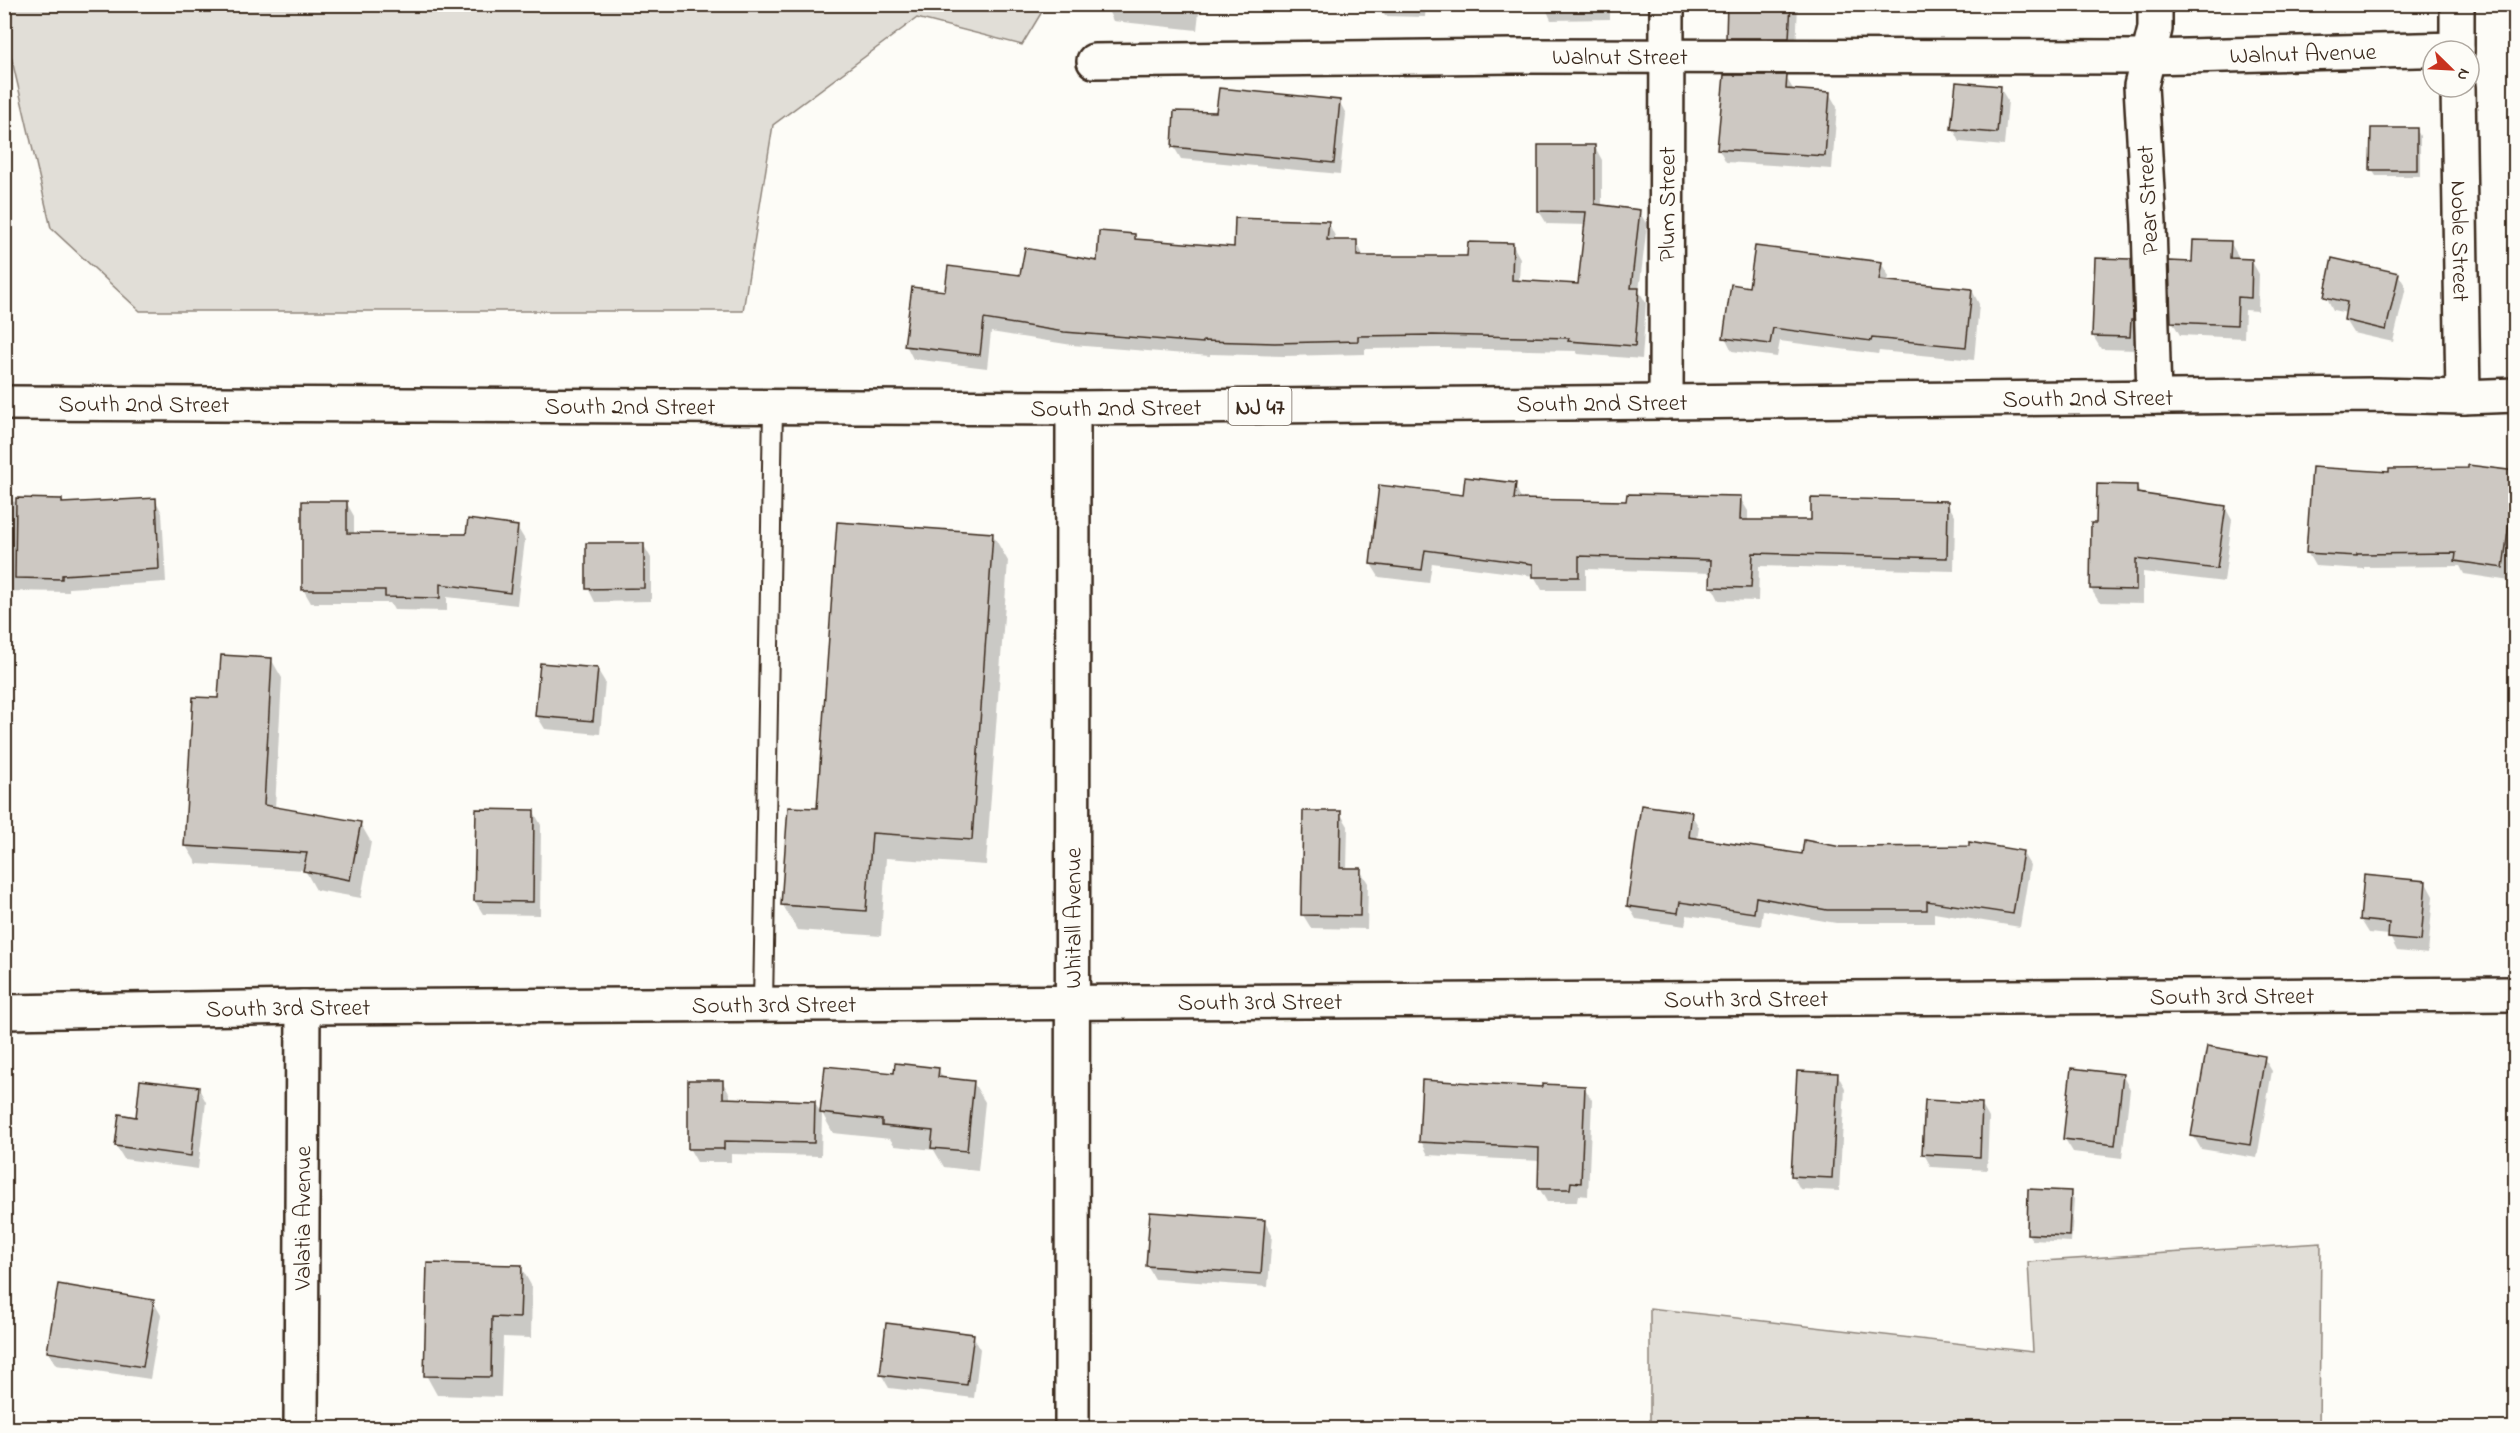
<svg xmlns="http://www.w3.org/2000/svg" width="2520" height="1433" font-family="'Indie Flower',sans-serif">
  <rect width="100%" height="100%" fill="#fdfcf7"/>
  <filter id="ink" filterUnits="userSpaceOnUse"><feTurbulence type="fractalNoise" baseFrequency=".0167" numOctaves="2"/><feDisplacementMap in="SourceGraphic" scale="12" xChannelSelector="R" yChannelSelector="G"/><feConvolveMatrix kernelMatrix="1 2 1 2 8 2 1 2 1" color-interpolation-filters="sRGB"/></filter>
  <g filter="url(#ink)">
    <g fill="#e1ded7" stroke="#8e847a" stroke-width="1.5">
      <path d="M 4,5 L 5,4 L 1046,5 L 1022,45 L 917,18 L 773,125 L 743,311 L 140,311 L 51,228 L 5,30 Z"/>
      <path d="M 2321,1243 L 2319,1428 L 1650,1428 L 1650,1308 L 2033,1352 L 2028,1262 Z"/>
    </g>
    <g fill="#0003">
      <path d="M 1105,4 L 1200,4 L 1197,30 L 1113,21 Z"/>
      <path d="M 1382,4 L 1426,4 L 1425,17 L 1385,16 Z"/>
      <path d="M 1544,4 L 1610,4 L 1610,19 L 1551,20 Z"/>
      <path d="M 1729,4 L 1798,4 L 1796,51 L 1735,51 L 1727,37 Z"/>
      <path d="M 1786,77 L 1794,91 L 1829,93 L 1837,107 L 1832,169 L 1726,162 L 1719,149 Z"/>
      <path d="M 2000,88 L 2008,101 L 2004,146 L 1960,142 L 1953,128 Z"/>
      <path d="M 1339,101 L 1346,114 L 1340,174 L 1181,159 L 1174,147 L 1218,114 Z"/>
      <path d="M 2416,129 L 2420,136 L 2420,176 L 2376,176 L 2372,170 Z"/>
      <path d="M 1595,147 L 1602,160 L 1602,206 L 1639,211 L 1647,225 L 1639,291 L 1646,303 L 1642,359 L 1578,354 L 1576,351 L 1441,348 L 1365,349 L 1365,354 L 1284,356 L 1210,354 L 1210,356 L 1072,345 L 991,332 L 987,368 L 913,359 L 906,345 L 946,292 L 1098,263 L 1134,236 L 1138,241 L 1235,248 L 1328,222 L 1335,236 L 1335,242 L 1356,241 L 1364,257 L 1469,258 L 1512,244 L 1520,258 L 1519,282 L 1579,286 L 1586,225 L 1547,224 L 1539,211 Z"/>
      <path d="M 2230,242 L 2238,256 L 2237,260 L 2251,260 L 2259,274 L 2258,311 L 2245,310 L 2244,338 L 2180,335 L 2172,321 L 2194,263 Z"/>
      <path d="M 2130,261 L 2138,274 L 2137,350 L 2101,349 L 2093,336 Z"/>
      <path d="M 1881,263 L 1889,276 L 1888,282 L 1972,290 L 1979,304 L 1974,360 L 1879,351 L 1878,354 L 1780,341 L 1777,357 L 1732,351 L 1725,337 L 1750,288 Z"/>
      <path d="M 2398,274 L 2406,287 L 2393,342 L 2353,333 L 2345,320 L 2347,313 L 2333,310 L 2326,296 Z"/>
      <path d="M 2469,469 L 2516,471 L 2516,558 L 2513,558 L 2510,581 L 2464,574 L 2460,566 L 2364,567 L 2364,569 L 2315,566 L 2307,552 L 2390,474 Z"/>
      <path d="M 1515,485 L 1522,501 L 1628,503 L 1740,498 L 1748,511 L 1748,521 L 1812,522 L 1947,503 L 1955,516 L 1954,571 L 1759,566 L 1758,601 L 1719,600 L 1712,586 L 1712,573 L 1586,569 L 1586,590 L 1542,590 L 1534,576 L 1432,563 L 1429,583 L 1379,577 L 1371,564 L 1464,496 Z"/>
      <path d="M 2136,486 L 2141,495 L 2225,507 L 2232,520 L 2224,582 L 2143,572 L 2143,603 L 2099,602 L 2091,589 L 2097,524 Z"/>
      <path d="M 155,499 L 162,513 L 166,582 L 69,588 L 69,592 L 4,591 L 4,502 L 62,500 L 64,504 Z"/>
      <path d="M 346,502 L 354,516 L 354,535 L 467,536 L 517,527 L 525,540 L 517,605 L 447,597 L 447,611 L 394,610 L 390,603 L 311,603 L 303,589 Z"/>
      <path d="M 993,535 L 1008,561 L 986,865 L 886,858 L 881,936 L 797,930 L 783,905 L 818,810 Z"/>
      <path d="M 643,544 L 651,558 L 651,601 L 595,602 L 588,588 Z"/>
      <path d="M 271,659 L 282,678 L 275,808 L 360,823 L 371,842 L 361,898 L 316,890 L 305,870 L 197,864 L 186,846 L 220,700 Z"/>
      <path d="M 597,669 L 605,682 L 600,734 L 545,729 L 537,716 Z"/>
      <path d="M 534,812 L 541,825 L 540,915 L 483,914 L 475,901 Z"/>
      <path d="M 1340,813 L 1348,826 L 1347,870 L 1360,870 L 1368,883 L 1367,929 L 1311,928 L 1303,915 Z"/>
      <path d="M 1691,814 L 1699,827 L 1697,840 L 1803,855 L 1840,848 L 1970,848 L 2022,852 L 2030,865 L 2020,927 L 1934,913 L 1934,923 L 1836,923 L 1763,910 L 1761,926 L 1687,915 L 1685,926 L 1636,919 L 1628,905 Z"/>
      <path d="M 2426,883 L 2433,896 L 2428,954 L 2397,951 L 2389,935 L 2369,933 L 2361,920 Z"/>
      <path d="M 2264,1058 L 2272,1071 L 2257,1158 L 2201,1149 L 2193,1135 Z"/>
      <path d="M 826,1068 L 895,1075 L 938,1069 L 944,1079 L 973,1082 L 985,1102 L 978,1171 L 944,1167 L 934,1150 L 895,1146 L 890,1139 L 833,1133 L 822,1113 L 821,1156 L 731,1154 L 731,1162 L 697,1162 L 689,1148 L 722,1081 L 730,1095 L 730,1100 L 814,1102 L 822,1115 Z"/>
      <path d="M 1837,1074 L 1845,1088 L 1839,1191 L 1800,1189 L 1793,1176 Z"/>
      <path d="M 2122,1075 L 2130,1089 L 2122,1158 L 2073,1152 L 2065,1139 Z"/>
      <path d="M 1584,1087 L 1592,1100 L 1588,1196 L 1578,1195 L 1577,1202 L 1547,1202 L 1539,1188 L 1540,1161 L 1428,1155 L 1421,1141 Z"/>
      <path d="M 199,1089 L 206,1102 L 198,1169 L 124,1159 L 116,1146 L 137,1118 Z"/>
      <path d="M 1981,1104 L 1989,1118 L 1987,1170 L 1931,1167 L 1924,1154 Z"/>
      <path d="M 2070,1193 L 2074,1199 L 2071,1242 L 2032,1240 L 2028,1234 Z"/>
      <path d="M 1264,1221 L 1272,1235 L 1268,1287 L 1155,1279 L 1147,1266 Z"/>
      <path d="M 521,1267 L 532,1287 L 531,1338 L 503,1337 L 501,1397 L 437,1395 L 426,1375 Z"/>
      <path d="M 153,1301 L 161,1315 L 150,1379 L 56,1365 L 48,1352 Z"/>
      <path d="M 973,1335 L 980,1349 L 974,1398 L 889,1388 L 881,1374 Z"/>
    </g>
    <g fill="#cdc8c2" stroke="#3b2a1e" stroke-width="1.5">
      <path d="M 1727,4 L 1791,4 L 1789,38 L 1726,38 Z"/>
      <path d="M 1724,75 L 1787,75 L 1786,89 L 1830,92 L 1825,156 L 1717,149 Z"/>
      <path d="M 1956,82 L 2001,86 L 1997,133 L 1951,129 Z"/>
      <path d="M 1219,88 L 1340,100 L 1334,163 L 1172,147 L 1174,111 L 1216,112 Z"/>
      <path d="M 2371,128 L 2417,128 L 2417,170 L 2370,170 Z"/>
      <path d="M 1538,145 L 1595,145 L 1595,204 L 1640,210 L 1631,288 L 1639,288 L 1635,346 L 1568,341 L 1569,338 L 1433,335 L 1358,336 L 1358,341 L 1275,343 L 1203,341 L 1203,343 L 1064,332 L 984,319 L 980,355 L 904,346 L 912,287 L 945,291 L 948,266 L 1020,275 L 1025,248 L 1097,261 L 1099,231 L 1135,234 L 1135,239 L 1234,247 L 1235,218 L 1329,221 L 1327,240 L 1357,240 L 1357,256 L 1467,256 L 1468,242 L 1513,243 L 1512,280 L 1578,284 L 1586,212 L 1538,211 Z"/>
      <path d="M 2193,240 L 2231,241 L 2230,258 L 2252,259 L 2251,298 L 2238,297 L 2237,325 L 2171,322 L 2169,261 L 2192,262 Z"/>
      <path d="M 1755,246 L 1882,262 L 1879,280 L 1972,289 L 1966,347 L 1872,338 L 1871,341 L 1773,328 L 1770,344 L 1723,338 L 1731,284 L 1749,287 Z"/>
      <path d="M 2095,258 L 2131,259 L 2133,320 L 2131,320 L 2130,337 L 2092,336 Z"/>
      <path d="M 2332,258 L 2399,273 L 2386,330 L 2344,320 L 2347,302 L 2324,297 Z"/>
      <path d="M 2468,465 L 2516,471 L 2503,568 L 2455,561 L 2456,553 L 2357,554 L 2357,556 L 2306,553 L 2312,467 L 2389,472 L 2389,469 L 2468,468 Z"/>
      <path d="M 1465,477 L 1516,483 L 1514,499 L 1626,501 L 1627,494 L 1741,496 L 1740,520 L 1811,520 L 1811,498 L 1948,501 L 1947,558 L 1753,553 L 1751,588 L 1710,587 L 1711,560 L 1579,556 L 1579,577 L 1533,577 L 1533,564 L 1425,550 L 1422,570 L 1370,564 L 1379,485 L 1463,495 Z"/>
      <path d="M 2097,484 L 2137,485 L 2137,493 L 2226,506 L 2217,569 L 2136,559 L 2136,590 L 2090,589 L 2091,523 L 2096,523 Z"/>
      <path d="M 16,498 L 62,499 L 62,503 L 156,498 L 159,569 L 62,575 L 62,579 L 15,578 Z"/>
      <path d="M 302,501 L 347,501 L 347,533 L 466,534 L 468,519 L 518,526 L 510,593 L 440,584 L 440,598 L 385,597 L 385,590 L 302,590 Z"/>
      <path d="M 837,522 L 993,533 L 972,840 L 872,833 L 866,911 L 781,905 L 788,807 L 817,808 Z"/>
      <path d="M 586,543 L 644,543 L 644,588 L 586,589 Z"/>
      <path d="M 221,655 L 272,658 L 264,805 L 361,822 L 350,880 L 303,871 L 307,853 L 184,846 L 193,697 L 218,698 Z"/>
      <path d="M 540,663 L 598,668 L 593,721 L 535,716 Z"/>
      <path d="M 1641,805 L 1692,812 L 1689,837 L 1802,854 L 1804,840 L 1841,847 L 1969,846 L 1969,842 L 2023,851 L 2013,914 L 1927,901 L 1927,910 L 1827,910 L 1756,897 L 1754,913 L 1680,902 L 1678,913 L 1627,906 Z"/>
      <path d="M 476,809 L 534,810 L 533,902 L 474,901 Z"/>
      <path d="M 1303,811 L 1341,811 L 1340,868 L 1361,868 L 1360,916 L 1301,915 Z"/>
      <path d="M 2364,875 L 2426,881 L 2421,941 L 2388,938 L 2389,923 L 2360,920 Z"/>
      <path d="M 2207,1046 L 2265,1056 L 2250,1145 L 2191,1136 Z"/>
      <path d="M 895,1063 L 939,1068 L 938,1077 L 974,1081 L 967,1151 L 931,1148 L 933,1131 L 882,1126 L 882,1120 L 820,1113 L 825,1066 L 894,1073 Z"/>
      <path d="M 2071,1068 L 2123,1074 L 2115,1145 L 2063,1139 Z"/>
      <path d="M 1797,1071 L 1838,1073 L 1832,1178 L 1791,1176 Z"/>
      <path d="M 140,1080 L 199,1087 L 191,1156 L 115,1146 L 119,1114 L 136,1117 Z"/>
      <path d="M 688,1080 L 723,1080 L 723,1098 L 815,1101 L 814,1143 L 724,1141 L 724,1149 L 688,1149 Z"/>
      <path d="M 1422,1080 L 1542,1087 L 1542,1084 L 1585,1086 L 1581,1183 L 1571,1182 L 1570,1189 L 1538,1189 L 1539,1148 L 1419,1142 Z"/>
      <path d="M 1925,1100 L 1982,1103 L 1980,1157 L 1922,1154 Z"/>
      <path d="M 2028,1189 L 2071,1191 L 2069,1236 L 2027,1234 Z"/>
      <path d="M 1150,1212 L 1265,1220 L 1261,1274 L 1146,1266 Z"/>
      <path d="M 427,1263 L 522,1265 L 520,1318 L 492,1317 L 491,1377 L 424,1376 Z"/>
      <path d="M 58,1284 L 154,1300 L 143,1367 L 47,1352 Z"/>
      <path d="M 886,1323 L 974,1334 L 967,1385 L 880,1375 Z"/>
    </g>
    <g fill="none" stroke-linecap="round" stroke-linejoin="round">
      <defs>
        <path id="service" d="M 763,1005 L 773,407"/>
        <g id="minor">
          <path d="M 2457,4 L 2457,51"/>
          <path id="s1" d="M 1094,61 L 1513,56 L 2148,57 L 2457,49"/>
          <path id="s2" d="M 2458,87 L 2463,397"/>
          <path d="M 2154,397 L 2149,224 L 2141,86 L 2155,29 L 2155,4"/>
          <path id="s3" d="M 1666,402 L 1667,4"/>
          <path id="s4" d="M 4,1012 L 303,1007 L 2516,994"/>
          <path id="s5" d="M 301,1428 L 303,1007"/>
          <path id="s6" d="M 1072,1428 L 1073,408"/>
        </g>
        <g id="primary">
          <path id="s7" d="M 4,403 L 1073,408 L 2373,395 L 2463,397 L 2516,395"/>
        </g>
      </defs>
      <use href="#service" stroke="#3b2a1e" stroke-width="22"/>
      <use href="#minor" stroke="#3b2a1e" stroke-width="38"/>
      <use href="#primary" stroke="#3b2a1e" stroke-width="38"/>
      <use href="#service" stroke="#fdfcf7" stroke-width="18"/>
      <use href="#minor" stroke="#fdfcf7" stroke-width="33"/>
      <use href="#primary" stroke="#fdfcf7" stroke-width="33"/>
    </g>
  </g>
  <g text-anchor="middle" stroke-width="4.5" stroke-linejoin="round" paint-order="stroke">
    <rect fill="#fdfcf7" stroke="#75695f" stroke-width="1.5" x="1228.5" y="387" width="63" height="38" rx="4.5"/>
    <g font-size="22" font-weight="bold" fill="#3b2a1e">
      <text x="1260" y="414">NJ 47</text>
    </g>
    <g font-size="24" fill="#3b2a1e" stroke="#fdfcf7">
      <text dy="8" stroke="none"><textPath href="#s1" startOffset="1209">Walnut Avenue</textPath></text>
      <text dy="8" stroke="none"><textPath href="#s1" startOffset="526">Walnut Street</textPath></text>
      <text transform="translate(2147 200) rotate(-93)" y="8">Pear Street</text>
      <text dy="8" stroke="none"><textPath href="#s3" startOffset="198">Plum Street</textPath></text>
      <text dy="8" stroke="none"><textPath href="#s2" startOffset="154">Noble Street</textPath></text>
      <text dy="8" stroke="none"><textPath href="#s7" startOffset="2084">South 2nd Street</textPath></text>
      <text dy="8" stroke="none"><textPath href="#s7" startOffset="1598">South 2nd Street</textPath></text>
      <text dy="8" stroke="none"><textPath href="#s7" startOffset="140">South 2nd Street</textPath></text>
      <text dy="8" stroke="none"><textPath href="#s7" startOffset="626">South 2nd Street</textPath></text>
      <text dy="8" stroke="none"><textPath href="#s7" startOffset="1112">South 2nd Street</textPath></text>
      <text dy="8" stroke="none"><textPath href="#s6" startOffset="510">Whitall Avenue</textPath></text>
      <text dy="8" stroke="none"><textPath href="#s4" startOffset="2228">South 3rd Street</textPath></text>
      <text dy="8" stroke="none"><textPath href="#s4" startOffset="1742">South 3rd Street</textPath></text>
      <text dy="8" stroke="none"><textPath href="#s4" startOffset="1256">South 3rd Street</textPath></text>
      <text dy="8" stroke="none"><textPath href="#s4" startOffset="770">South 3rd Street</textPath></text>
      <text dy="8" stroke="none"><textPath href="#s4" startOffset="284">South 3rd Street</textPath></text>
      <text dy="8" stroke="none"><textPath href="#s5" startOffset="210">Valatia Avenue</textPath></text>
    </g>
  </g>
  <rect width="2520" height="1433" fill="none" stroke="#fdfcf7" stroke-width="24"/>
  <rect x="12" y="12" width="2496" height="1409" fill="none" stroke="#3b2a1e" stroke-width="2" filter="url(#ink)"/>
  <g transform="translate(2451 69) rotate(114)"><circle r="28" fill="#fdfcf7" stroke="#afa8a0" stroke-width="1.5"/>
  <path d="M0-4.5L10 22L0 15L-10 22Z" fill="#c8321e"/>
  <text y="-9" font-size="16" font-weight="bold" text-anchor="middle" fill="#3b2a1e">N</text>
  </g>
</svg>
